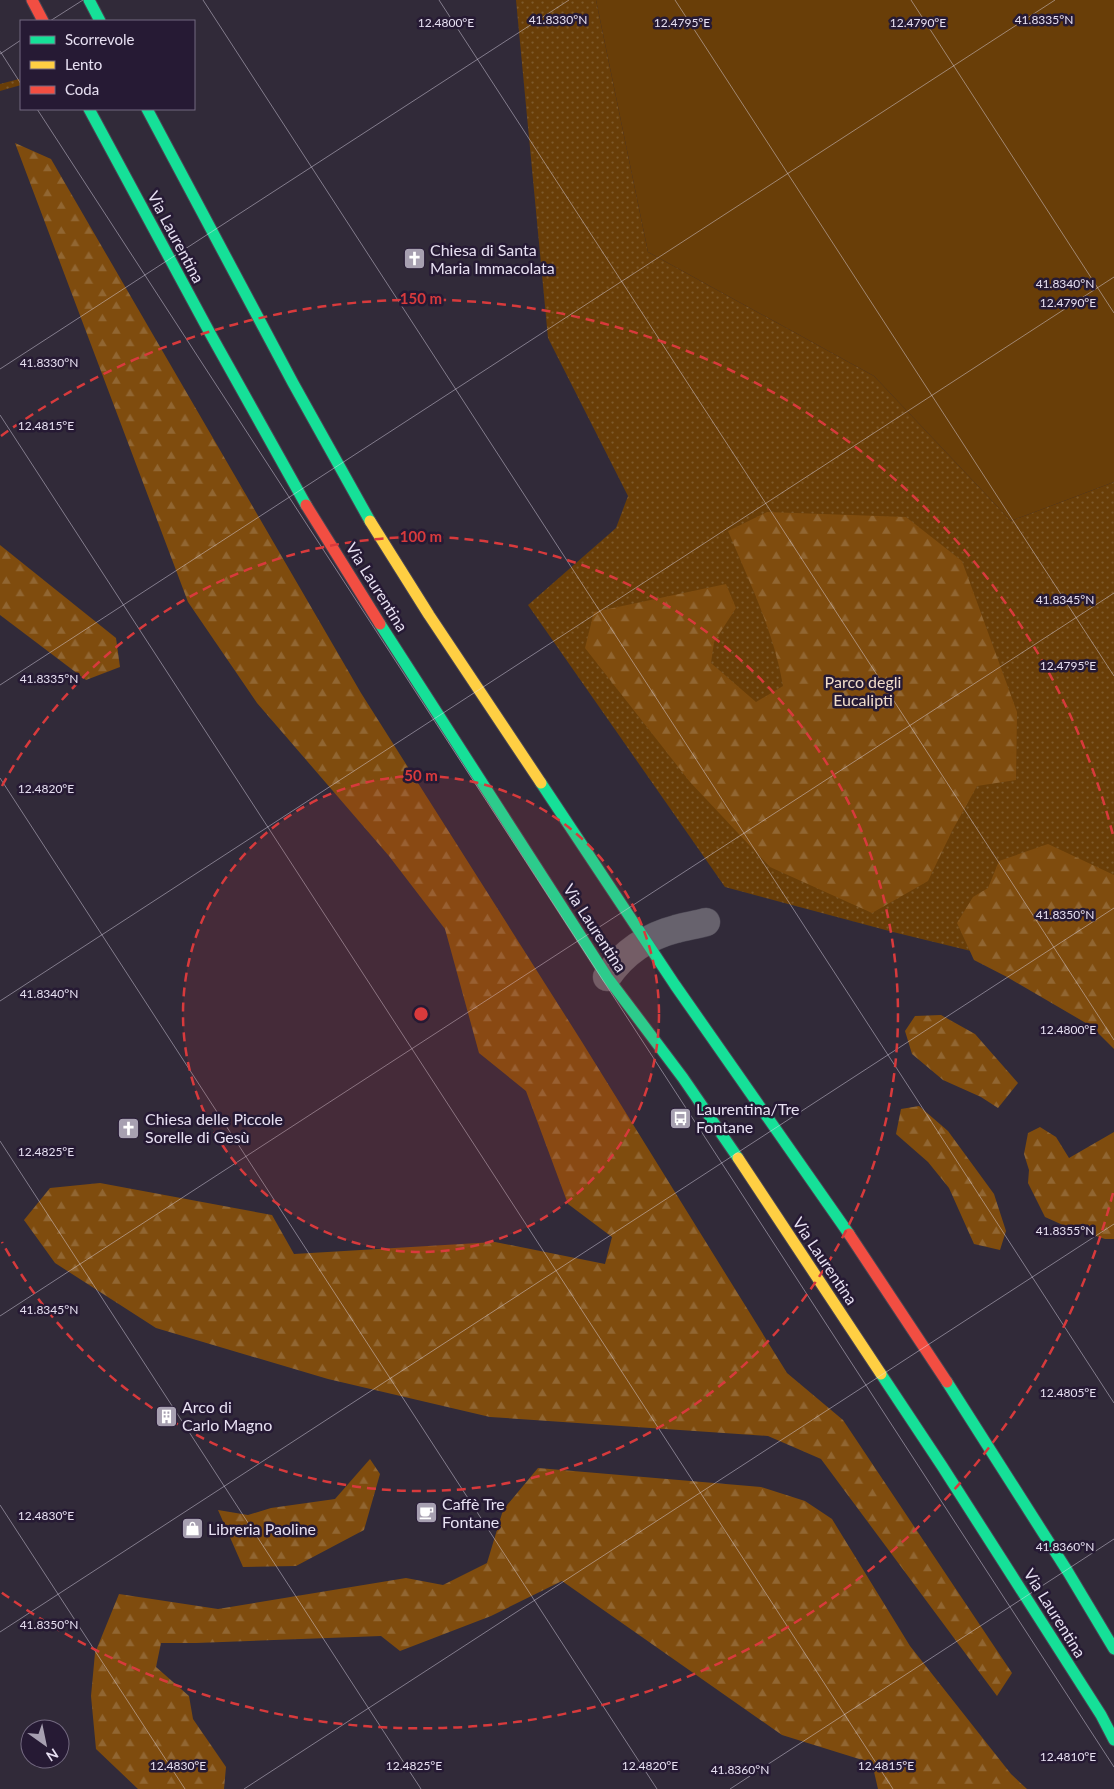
<svg xmlns="http://www.w3.org/2000/svg" width="1114" height="1789" font-family="Lato,sans-serif">
  <defs>
    <pattern id="grass-dots" width="8" height="8" patternUnits="userSpaceOnUse" patternTransform="scale(1.25)"><rect width="8" height="8" fill="#693e08"/><path d="M2 2h.1M6 6h.1" fill="none" stroke="#7e5a2c" stroke-width="1.8" stroke-linecap="round"/></pattern>
    <pattern id="forest-firs" width="22" height="20" patternUnits="userSpaceOnUse" patternTransform="scale(1.25)"><rect width="22" height="20" fill="#7f4c0e"/><path d="M5 1l3.5 6h-7zM16 11l3.5 6h-7z" fill="#916632"/></pattern>
  </defs>
  <rect width="100%" height="100%" fill="#312a39"/>
  <g fill="url(#grass-dots)">
    <path d="M 516,0 L 596,0 L 648,252 L 874,376 L 1011,521 L 1114,482 L 1114,986 L 893,932 L 725,887 L 528,605 L 616,528 L 628,496 L 548,338 Z"/>
    <path d="M 19,79 L 21,85 L 0,91 L 0,84 Z"/>
  </g>
  <g fill="url(#forest-firs)">
    <path d="M 15,143 L 51,159 L 361,693 L 582,1042 L 787,1373 L 843,1420 L 1012,1673 L 997,1696 L 821,1459 L 768,1436 L 490,1417 L 328,1379 L 156,1328 L 55,1263 L 24,1220 L 50,1188 L 100,1183 L 272,1215 L 294,1254 L 495,1242 L 605,1264 L 612,1237 L 568,1204 L 526,1091 L 479,1053 L 445,929 L 389,856 L 257,703 L 188,602 Z"/>
    <path d="M 767,512 L 906,517 L 962,561 L 1017,712 L 1016,780 L 977,786 L 952,831 L 928,881 L 872,913 L 770,867 L 690,782 L 585,648 L 594,612 L 726,584 L 736,608 L 714,642 L 711,663 L 756,702 L 783,686 C 774,632 749,581 728,531 Z"/>
    <path d="M 0,545 L 116,638 L 120,667 L 86,680 L 0,615 Z"/>
    <path d="M 1048,844 L 1114,875 L 1114,1049 L 1091,1026 L 1007,977 L 974,960 L 957,923 L 973,897 L 988,888 L 999,861 Z"/>
    <path d="M 941,1015 L 975,1034 L 1018,1083 L 998,1108 L 981,1097 L 943,1080 L 912,1054 L 905,1031 L 915,1016 Z"/>
    <path d="M 919,1106 L 948,1131 L 994,1194 L 1006,1231 L 1000,1250 L 974,1244 L 949,1188 L 928,1162 L 896,1134 L 901,1109 Z"/>
    <path d="M 1040,1127 L 1056,1137 L 1069,1158 L 1114,1132 L 1114,1239 L 1105,1239 L 1065,1226 L 1045,1217 L 1028,1183 L 1029,1170 L 1024,1154 L 1028,1133 Z"/>
    <path d="M 370,1459 L 380,1474 L 364,1530 L 296,1566 L 243,1567 L 218,1510 L 248,1515 L 271,1508 L 335,1499 Z"/>
    <path d="M 538,1468 L 761,1487 L 805,1501 L 832,1519 L 910,1646 L 1011,1774 L 1027,1789 L 878,1789 L 872,1763 L 782,1735 L 562,1581 L 491,1616 L 400,1651 L 381,1636 L 196,1643 L 161,1643 L 156,1667 L 189,1696 L 193,1719 L 226,1767 L 224,1789 L 138,1789 L 96,1749 L 91,1696 L 95,1653 L 119,1594 L 218,1609 L 406,1578 L 443,1585 L 487,1563 L 503,1510 Z"/>
  </g>
  <path fill="#693e08" d="M 596,0 L 1114,0 L 1114,482 L 1011,521 L 874,376 L 648,252 Z"/>
  <g fill="none" stroke-linecap="round" stroke-linejoin="round">
    <defs>
      <path id="street" d="M 607,977 C 623,953 648,936 676,929 C 686,926 696,925 706,922"/>
      <g id="fast">
        <path d="M 89,0 L 100,21"/>
        <path d="M 89,109 L 211,335 L 306,505"/>
        <path d="M 147,109 L 293,383 L 370,521"/>
        <path d="M 380,624 L 607,977 L 683,1078 L 738,1158"/>
        <path d="M 541,783 L 675,985 L 849,1234"/>
        <path d="M 881,1374 L 942,1466 L 1101,1715 L 1114,1740"/>
        <path d="M 947,1382 L 1068,1572 L 1114,1649"/>
      </g>
      <g id="slow">
        <path d="M 370,521 L 429,615 L 541,783"/>
        <path d="M 738,1158 L 881,1374"/>
      </g>
      <g id="jam">
        <path d="M 32,0 L 43,21"/>
        <path d="M 306,505 L 380,624"/>
        <path d="M 849,1234 L 947,1382"/>
      </g>
    </defs>
    <use href="#street" stroke="#4a4552" stroke-width="29"/>
    <use href="#fast" stroke="#4a4552" stroke-width="13"/>
    <use href="#slow" stroke="#4a4552" stroke-width="13"/>
    <use href="#jam" stroke="#4a4552" stroke-width="13"/>
    <use href="#street" stroke="#67626d" stroke-width="28"/>
    <use href="#fast" stroke="#16e098" stroke-width="11"/>
    <use href="#slow" stroke="#ffcf43" stroke-width="11"/>
    <use href="#jam" stroke="#f24e42" stroke-width="11"/>
  </g>
  <path fill="none" stroke="#e7e0f2" stroke-width="1" stroke-opacity="0.45" d="M 203,0 L 1114,1403M 439,0 L 1114,1040M 675,0 L 1114,676M 911,0 L 1114,313M 50,21 L 83,0M 0,51 L 21,84M 0,54 L 21,40M 37,109 L 1114,1767M 0,369 L 569,0M 0,415 L 893,1789M 0,685 L 1055,0M 0,778 L 657,1789M 0,1001 L 1114,277M 0,1141 L 421,1789M 0,1316 L 1114,593M 0,1505 L 185,1789M 0,1632 L 1114,908M 244,1789 L 1114,1224M 730,1789 L 1114,1539"/>
  <circle cx="421" cy="1014" r="238" fill="#d83a3c" fill-opacity=".12"/>
  <g fill="none" stroke="#d83a3c" stroke-width="2.5" stroke-dasharray="9 6">
    <circle cx="421" cy="1014" r="238"/>
    <path d="M2 786A477 477 0 1 1 2 1242"/>
    <path d="M1113 1193A715 715 0 0 1 1 1592M1 436A715 715 0 0 1 1113 835"/>
  </g>
  <defs>
    <symbol id="church-square" viewBox="-11 -11 22 22"><rect x="-9" y="-9" width="18" height="18" rx="4" fill="#a7a0b1" stroke="#261a34"/><path d="M-1.2-6h2.4v3.5h3.3v2.4h-3.3V6h-2.4V-.1h-3.3v-2.4h3.3Z" fill="#fff"/></symbol>
    <symbol id="bus-square" viewBox="-11 -11 22 22"><rect x="-9" y="-9" width="18" height="18" rx="4" fill="#a7a0b1" stroke="#261a34"/><path d="M-5-6H5V4H4V6H2V4H-2V6H-4V4H-5ZM-3.5-4V0h7V-4ZM-3.5 1.2v1.5H-2V1.2ZM2 1.2v1.5H3.5V1.2Z" fill="#fff"/></symbol>
    <symbol id="building-square" viewBox="-11 -11 22 22"><rect x="-9" y="-9" width="18" height="18" rx="4" fill="#a7a0b1" stroke="#261a34"/><path d="M-4-6H4V6H1V3H-1V6H-4ZM-2.5-4.3h1.7v1.8h-1.7ZM.8-4.3h1.7v1.8H.8ZM-2.5-1h1.7V.8h-1.7ZM.8-1h1.7V.8H.8Z" fill="#fff"/></symbol>
    <symbol id="cafe-square" viewBox="-11 -11 22 22"><rect x="-9" y="-9" width="18" height="18" rx="4" fill="#a7a0b1" stroke="#261a34"/><path d="M-5.5-4.5H6V0H3Q3 3.5 0 3.5H-2.5Q-5.5 3.5-5.5 0ZM3-3.2v2h1.7v-2ZM-6 4.5H4V6H-6Z" fill="#fff"/></symbol>
    <symbol id="shop-square" viewBox="-11 -11 22 22"><rect x="-9" y="-9" width="18" height="18" rx="4" fill="#a7a0b1" stroke="#261a34"/><path d="M-5-2.5h2.3a2.7 3.5 0 0 1 5.4 0H5L5.5 6h-11ZM-1.5-2.5h3a1.5 2.3 0 0 0-3 0Z" fill="#fff"/></symbol>
  </defs>
  <g fill-rule="evenodd">
    <use href="#church-square" x="402" y="246" width="25" height="25"/>
    <use href="#bus-square" x="668" y="1106" width="25" height="25"/>
    <use href="#church-square" x="116" y="1116" width="25" height="25"/>
    <use href="#building-square" x="154" y="1404" width="25" height="25"/>
    <use href="#cafe-square" x="414" y="1500" width="25" height="25"/>
    <use href="#shop-square" x="180" y="1516" width="25" height="25"/>
  </g>
  <g text-anchor="middle" stroke-width="5" stroke-linejoin="round" paint-order="stroke">
    <g font-size="16" fill="#e7e0f2" stroke="#261a34">
      <text transform="translate(176 237) rotate(62)" y="6">Via Laurentina</text>
      <text transform="translate(377 587) rotate(58)" y="6">Via Laurentina</text>
      <text transform="translate(595 928) rotate(57)" y="6">Via Laurentina</text>
      <text transform="translate(825 1261) rotate(56)" y="6">Via Laurentina</text>
      <text transform="translate(1055 1613) rotate(58)" y="6">Via Laurentina</text>
    </g>
    <g font-size="16" fill="#e7e0f2" stroke="#261a34" text-anchor="start">
      <text x="430" y="256">Chiesa di Santa<tspan x="430" dy="18">Maria Immacolata</tspan></text>
      <text x="696" y="1115">Laurentina/Tre<tspan x="696" dy="18">Fontane</tspan></text>
      <text x="145" y="1125">Chiesa delle Piccole<tspan x="145" dy="18">Sorelle di Gesù</tspan></text>
      <text x="182" y="1413">Arco di<tspan x="182" dy="18">Carlo Magno</tspan></text>
      <text x="442" y="1510">Caffè Tre<tspan x="442" dy="18">Fontane</tspan></text>
      <text x="208" y="1535">Libreria Paoline</text>
    </g>
    <g font-size="16" fill="#f1ddcb" stroke="#261a34">
      <text x="863" y="688">Parco degli<tspan x="863" dy="18">Eucalipti</tspan></text>
    </g>
  </g>
  <g font-size="12" text-anchor="middle" fill="#e7e0f2" stroke="#261a34" stroke-width="5" stroke-linejoin="round" paint-order="stroke">
    <text x="558" y="24">41.8330°N</text>
    <text x="1044" y="24">41.8335°N</text>
    <text x="446" y="27">12.4800°E</text>
    <text x="682" y="27">12.4795°E</text>
    <text x="918" y="27">12.4790°E</text>
    <text x="1065" y="288">41.8340°N</text>
    <text x="1068" y="307">12.4790°E</text>
    <text x="49" y="367">41.8330°N</text>
    <text x="46" y="430">12.4815°E</text>
    <text x="1065" y="604">41.8345°N</text>
    <text x="1068" y="670">12.4795°E</text>
    <text x="49" y="683">41.8335°N</text>
    <text x="46" y="793">12.4820°E</text>
    <text x="1065" y="919">41.8350°N</text>
    <text x="49" y="998">41.8340°N</text>
    <text x="1068" y="1034">12.4800°E</text>
    <text x="46" y="1156">12.4825°E</text>
    <text x="1065" y="1235">41.8355°N</text>
    <text x="49" y="1314">41.8345°N</text>
    <text x="1068" y="1397">12.4805°E</text>
    <text x="46" y="1520">12.4830°E</text>
    <text x="1065" y="1551">41.8360°N</text>
    <text x="49" y="1629">41.8350°N</text>
    <text x="1068" y="1761">12.4810°E</text>
    <text x="178" y="1770">12.4830°E</text>
    <text x="414" y="1770">12.4825°E</text>
    <text x="650" y="1770">12.4820°E</text>
    <text x="886" y="1770">12.4815°E</text>
    <text x="740" y="1774">41.8360°N</text>
  </g>
  <circle cx="421" cy="1014" r="8" fill="#d83a3c" stroke="#261a34" stroke-width="2.5"/>
  <g font-size="15" text-anchor="middle" font-weight="bold" fill="#d83a3c" stroke="#261a34" stroke-width="5" stroke-linejoin="round" paint-order="stroke">
    <text x="421" y="304">150 m</text>
    <text x="421" y="542">100 m</text>
    <text x="421" y="781">50 m</text>
  </g>
  <rect x="20" y="20" width="175" height="90" fill="#261a34" stroke="#736980"/>
  <rect x="30" y="36" width="25" height="8" fill="#16e098" stroke="#736980"/>
  <text x="65" y="45" font-size="15" fill="#e7e0f2">Scorrevole</text>
  <rect x="30" y="61" width="25" height="8" fill="#ffcf43" stroke="#736980"/>
  <text x="65" y="70" font-size="15" fill="#e7e0f2">Lento</text>
  <rect x="30" y="86" width="25" height="8" fill="#f24e42" stroke="#736980"/>
  <text x="65" y="95" font-size="15" fill="#e7e0f2">Coda</text>
  <g transform="translate(45 1744) rotate(147)"><circle r="24" fill="#261a34" stroke="#736980"/>
  <path d="M0-4L9 19L0 12L-9 19Z" fill="#a7a0b1"/>
  <text y="-8" font-size="14" font-weight="bold" text-anchor="middle" fill="#e7e0f2">N</text>
  </g>
</svg>
